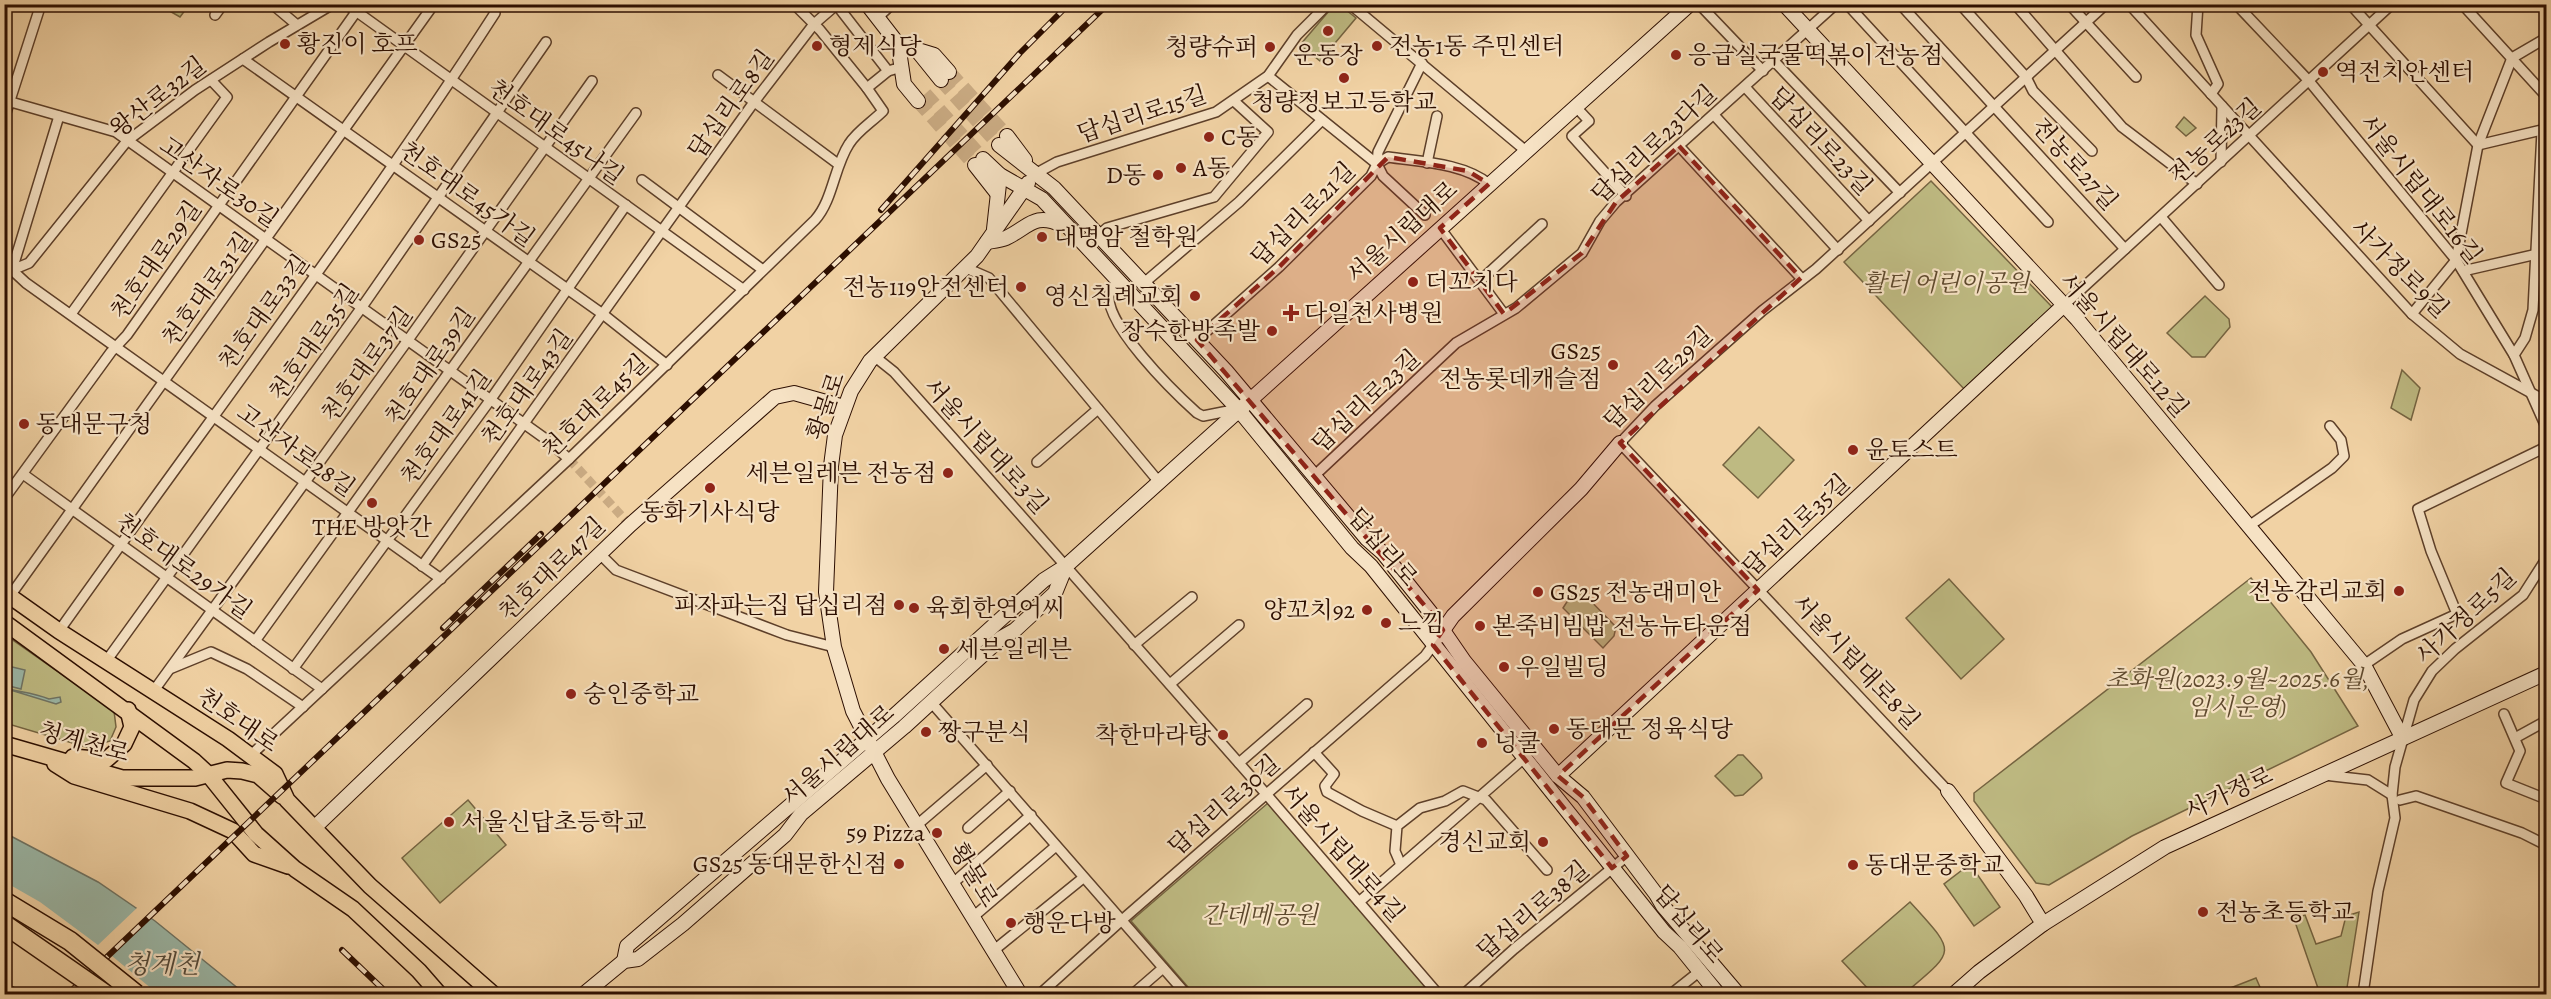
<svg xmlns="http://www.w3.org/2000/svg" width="2551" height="999" font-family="Alegreya,'Noto Serif KR',serif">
  <rect width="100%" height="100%" fill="#f1d2a4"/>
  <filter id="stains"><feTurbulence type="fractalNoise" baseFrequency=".00333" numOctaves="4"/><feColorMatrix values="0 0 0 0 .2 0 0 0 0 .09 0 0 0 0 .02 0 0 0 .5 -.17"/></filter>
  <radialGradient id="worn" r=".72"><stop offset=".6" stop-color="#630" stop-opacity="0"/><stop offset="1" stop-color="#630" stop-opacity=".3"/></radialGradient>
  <g fill="#beba82" stroke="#756441" stroke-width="1.5">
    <path d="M 1335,4 L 1340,5 L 1356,18 L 1320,61 L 1300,45 Z"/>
    <path d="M 159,5 L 189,5 L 180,17 Z"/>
    <path d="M 2184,117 L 2196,128 L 2186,136 L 2176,127 Z"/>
    <path d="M 1931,181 L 2053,308 L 1965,390 L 1844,262 Z"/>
    <path d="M 2205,296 L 2229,319 L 2230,327 L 2205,357 L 2192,357 L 2167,333 Z"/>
    <path d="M 2402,370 L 2420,388 L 2411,420 L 2391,408 Z"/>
    <path d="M 1759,427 L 1794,460 L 1758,498 L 1723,465 Z"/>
    <path d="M 2251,578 L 2311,652 L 2358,726 L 2132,836 L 2049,885 L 2036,883 L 1974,801 L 1974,793 Z"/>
    <path d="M 1949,579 L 2004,639 L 1961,679 L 1906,618 Z"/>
    <path d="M 1583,593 L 1616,627 L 1614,636 L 1603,648 L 1563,608 L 1572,594 Z"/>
    <path d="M 4,634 L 114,711 L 116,727 L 110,741 L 89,748 L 5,723 Z"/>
    <path d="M 1738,755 L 1743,755 L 1761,774 L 1762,778 L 1743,795 L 1735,796 L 1715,776 Z"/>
    <path d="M 468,800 L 506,845 L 440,903 L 402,858 Z"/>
    <path d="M 1268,803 L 1432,994 L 1194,994 L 1131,921 Z"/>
    <path d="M 1970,864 L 2000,907 L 1974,926 L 1944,884 Z"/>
    <path d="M 1910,902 C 1957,954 1957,949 1904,994 L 1873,994 L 1842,961 Z"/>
    <path d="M 2359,912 L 2346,994 L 2320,994 L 2294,919 L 2305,915 L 2316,944 L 2341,936 L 2346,916 Z"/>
    <path d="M 2256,978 L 2263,994 L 2215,994 Z"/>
  </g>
  <g fill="#9bb8a8" stroke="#6f7465" stroke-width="1.5">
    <path d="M 8,666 L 25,670 L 21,689 L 5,685 Z"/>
    <path d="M 4,688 C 20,692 35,693 49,699 L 60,697 L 61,702 L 56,704 Z"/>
    <path d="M 5,833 L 98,882 L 155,921 L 245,994 L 152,994 L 5,892 Z"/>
  </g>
  <path fill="#f1d2a4" d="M 5,882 L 40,902 L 98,945 L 139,906 L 153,916 L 112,956 L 158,994 L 148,994 L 94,949 L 4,896 Z"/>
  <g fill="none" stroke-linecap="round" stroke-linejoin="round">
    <path stroke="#caab83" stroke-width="9" stroke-dasharray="9 4.5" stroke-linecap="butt" d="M 569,459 L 630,525"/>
    <g stroke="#caab83" stroke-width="14" stroke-dasharray="14 7" stroke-linecap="butt">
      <path d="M 949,72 L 1007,136"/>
      <path d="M 941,80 L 999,145"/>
      <path d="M 925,94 L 983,159"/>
      <path d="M 918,101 L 975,165"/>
    </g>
    <defs>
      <g id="street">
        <path d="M 272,4 L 297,25"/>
        <path d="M 346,4 L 744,290"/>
        <path d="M 794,4 L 820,30 L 867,88"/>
        <path d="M 836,4 L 888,71"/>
        <path d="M 1350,4 L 1526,151"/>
        <path d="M 1699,4 L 1763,71"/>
        <path d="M 1847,4 L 2048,222"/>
        <path d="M 1900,4 L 2125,249"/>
        <path d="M 1960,4 L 2026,77 L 2033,91 L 2092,151"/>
        <path d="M 2015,4 L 2122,127 L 2197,184"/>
        <path d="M 2069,4 L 2136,77"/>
        <path d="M 2129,4 L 2412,314 L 2460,354 L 2546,401"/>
        <path d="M 2198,4 L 2196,35 L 2218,84 L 2211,94"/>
        <path d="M 2236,4 L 2309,81 L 2456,260 L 2514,355 L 2546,427"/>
        <path d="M 2350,4 L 2478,145"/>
        <path d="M 2462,4 L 2546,96"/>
        <path d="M 215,15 L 223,4"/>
        <path d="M 877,18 L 892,4"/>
        <path d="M 243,59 L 604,315 L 667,365"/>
        <path d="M 1774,61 L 1900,193"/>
        <path d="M 718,75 L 838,164"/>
        <path d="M 1268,76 L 1377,164 L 1383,176 L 1425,215"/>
        <path d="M 1745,87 L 1869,221"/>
        <path d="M 4,100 L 116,132 L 547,440 L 569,459"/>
        <path d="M 1575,106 L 1589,121 L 1572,136 L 1626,196"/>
        <path d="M 1714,115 L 1838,250"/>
        <path d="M 4,119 L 41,4"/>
        <path d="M 2478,145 L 2546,129"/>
        <path d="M 1679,146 L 1801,278"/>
        <path d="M 2221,162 L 2222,106"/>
        <path d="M 1427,163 L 1437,116"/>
        <path d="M 1377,164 L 1388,157 C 1421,162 1463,163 1489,184"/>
        <path d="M 1035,174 L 1057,162 L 1216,112 L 1268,76 L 1297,35 L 1328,4"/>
        <path d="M 642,180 L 763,270"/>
        <path d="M 2161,217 L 2219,285"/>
        <path d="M 1440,228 L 1504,314"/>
        <path d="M 1099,235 L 1107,228 L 1214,197 L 1268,132 L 1234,101"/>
        <path d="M 4,268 L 12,270 L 26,283 L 441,579"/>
        <path d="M 966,268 L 989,278 L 1159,482"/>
        <path d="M 12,270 L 29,263 L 127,141 L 195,90 L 269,42 L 333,4"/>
        <path d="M 12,270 L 59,116"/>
        <path d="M 2463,271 L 2546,252"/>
        <path d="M 1481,280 L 1542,224"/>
        <path d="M 1120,281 C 1117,284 1112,288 1110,291 C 1099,320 1177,395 1197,413 L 1203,416 L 1238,409"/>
        <path d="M 1144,283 L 1239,202 L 1322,120"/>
        <path d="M 2063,306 L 2392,4"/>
        <path d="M 71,314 L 227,97 L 211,80"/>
        <path d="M 2412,314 L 2456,260 L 2478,145 L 2512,58 L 2546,38"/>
        <path d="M 1197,340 L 1279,267 L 1371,176 L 1377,164 L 1378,152 L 1422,63"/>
        <path d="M 2514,355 L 2525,338 L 2533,310 L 2542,131"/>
        <path d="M 874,356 L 894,372 L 952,437 L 1267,795 L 1438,994"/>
        <path d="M 1037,462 L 1098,409"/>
        <path d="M 23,474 L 322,689"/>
        <path d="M 1314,476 L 1456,343 L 1516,308 L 1582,253 L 1600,221 L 1616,202 L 1836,4"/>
        <path d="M 4,499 L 111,352 L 127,335 L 356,12"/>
        <path d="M 2249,526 L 2332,468 L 2344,456 L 2341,440 L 2330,426"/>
        <path d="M 600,554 L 616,570 L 787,635 L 834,647"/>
        <path d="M 422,566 L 754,102 L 814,24 L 836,5"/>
        <path d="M 10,596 L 434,4"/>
        <path d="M 59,631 C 205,425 358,225 495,13"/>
        <path d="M 255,641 L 636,113"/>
        <path d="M 1134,645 L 1192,597"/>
        <path d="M 107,660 L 362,307 L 546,42"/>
        <path d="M 2364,665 L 2402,639 L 2457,614 L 2431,551 L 2418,509 L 2546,447"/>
        <path d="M 172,668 L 211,652 L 247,669 L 303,707"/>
        <path d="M 293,669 L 491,399 L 626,205"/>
        <path d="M 1170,684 L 1239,625"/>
        <path d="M 155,689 L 408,340 L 592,81"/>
        <path d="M 931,702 L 1186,994"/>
        <path d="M 2504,714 L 2520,751 L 2506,783 L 2546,799"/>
        <path d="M 2515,738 L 2546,721"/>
        <path d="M 1314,752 L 1334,774 L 1325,786 L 1327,792 L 1362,811 L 1397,826"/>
        <path d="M 251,755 L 569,459 L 815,220 C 833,200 834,167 849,144 C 857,131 872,122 883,111 L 867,88 L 888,71 L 902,67"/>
        <path d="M 1239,763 L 1307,704"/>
        <path d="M 2324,775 L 2368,780 L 2392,795"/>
        <path d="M 1948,791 L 1620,443 L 1655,406 L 1762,311 L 1816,269 L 2106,4"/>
        <path d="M 2400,800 L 2416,796 L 2522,833 L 2546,845"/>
        <path d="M 917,825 L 987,765"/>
        <path d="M 968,828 L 1010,791"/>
        <path d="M 1401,865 L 1395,851 L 1397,826 L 1420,808 L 1445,801 L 1463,791 L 1486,800 L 1547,870"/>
        <path d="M 952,884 L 1031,815"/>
        <path d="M 1359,902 L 1523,759"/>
        <path d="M 973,917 L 1056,846"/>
        <path d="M 993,951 L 1083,878"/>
        <path d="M 1040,994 L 1122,920 L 1425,656 L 1433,645"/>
        <path d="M 1133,994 L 1163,968"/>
        <path d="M 1464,994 L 1514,949 L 1627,856"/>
        <path d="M 1671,994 L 1700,971"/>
        <path d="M 2363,994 L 2378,891 L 2395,818 L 2392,795 L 2395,767 L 2414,700 L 2432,671 L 2455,649 L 2523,595 L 2546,559"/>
      </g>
      <g id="secondary">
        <path d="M 867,4 L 898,44 L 904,84 L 918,101"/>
        <path d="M 1784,4 L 2077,319 L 2364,665 L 2402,737"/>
        <path d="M 898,44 L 934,55 L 949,72"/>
        <path d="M 916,49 L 941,80"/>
        <path d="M 1007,136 L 1025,160"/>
        <path d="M 999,145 L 1054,188 L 1226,371 L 1367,539 L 1383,553 L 1431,613 L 1464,661 L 1558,776 L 1583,797 L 1656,894 L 1663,906 L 1738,994"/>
        <path d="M 983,159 L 1000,175 L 1042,199 L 1238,409 L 1352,548 L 1371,566 L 1664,932 L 1680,947 L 1718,994"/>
        <path d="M 975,165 L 997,193"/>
        <path d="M 994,229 L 1000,175"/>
        <path d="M 987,242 C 993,241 1001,240 1006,238 C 1029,227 1034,212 1062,225"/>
        <path d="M 1439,636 L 1453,616 L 1581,489 L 1620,443"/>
        <path d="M 1558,776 L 2063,306"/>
        <path d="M 1948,791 L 2026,896 L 2043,924"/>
        <path d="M 314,828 L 630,525 L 775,397 L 794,393 L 844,407"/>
        <path d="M 624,961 L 627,946 L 894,716 L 1044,580 L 1066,566 L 1690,4"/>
        <path d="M 4,991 L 11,994"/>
        <path d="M 584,994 L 624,961 L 638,959 L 683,924 L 785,835 L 801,814 L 904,727 L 1001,638 L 1015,630 L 1055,593 L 1066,566"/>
        <path d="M 1020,994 L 888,779 L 853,711 L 834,647 L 826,592 L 831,466 L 835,435 L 851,391 L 870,361 L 977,256 L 1028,183"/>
        <path d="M 1954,994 L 1979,972 L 2043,924 L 2165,847 L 2546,673"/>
      </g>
      <g id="primary">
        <path d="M 4,592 L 59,631 L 228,739 L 275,774 L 287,800 L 370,886 L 493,994"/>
        <path d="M 4,622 L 194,761 L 208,774 L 256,834 L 295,869 L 353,909 L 419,971 L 439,994"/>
        <path d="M 4,744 L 122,778 L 195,778 L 227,770 L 242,771 L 258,775 L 282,796"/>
        <path d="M 73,757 L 106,760 L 124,744 L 132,727 L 128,710"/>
        <path d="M 55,764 L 74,776 L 190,811 L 233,831 L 254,854 L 288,866"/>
      </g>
    </defs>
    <use href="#street" stroke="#5d3f29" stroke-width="12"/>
    <use href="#secondary" stroke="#2c0e00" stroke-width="16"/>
    <use href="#primary" stroke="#2c0e00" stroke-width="18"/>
    <use href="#street" stroke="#f6e2c4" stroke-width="9"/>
    <use href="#secondary" stroke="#f6e2c4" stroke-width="14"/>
    <use href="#primary" stroke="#f1d2a4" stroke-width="15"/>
    <defs>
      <g id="rail">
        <path d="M 881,210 L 1020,53 L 1069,4"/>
        <path d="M 443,628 L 541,534"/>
        <path d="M 342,950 L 388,994"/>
        <path d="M 68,994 L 1108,4"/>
      </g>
    </defs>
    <use href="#rail" stroke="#2c0e00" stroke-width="6"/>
    <use href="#rail" stroke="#f6e2c4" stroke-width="4" stroke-dasharray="11" stroke-linecap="butt"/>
    <defs>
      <g id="highway-bridge">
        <path d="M 4,901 L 70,941 L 136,994"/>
        <path d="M 4,924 L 105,994"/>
      </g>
    </defs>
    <use href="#highway-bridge" stroke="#2c0e00" stroke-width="21" stroke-linecap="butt"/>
    <use href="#highway-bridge" stroke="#f1d2a4" stroke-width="18"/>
  </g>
  <path fill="#8f2418" fill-opacity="0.2" stroke="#8f2418" stroke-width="4.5" stroke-dasharray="12 8" stroke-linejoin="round" d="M 1679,146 L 1801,278 L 1620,443 L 1758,590 L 1558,776 L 1583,797 L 1627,856 L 1612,868 L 1433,645 L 1443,630 L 1431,613 L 1197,340 L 1279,267 L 1388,157 L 1468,171 L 1489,184 L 1440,228 L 1504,314 L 1582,253 L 1616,202 Z"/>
  <g fill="#8f2418" stroke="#f6e2c4" stroke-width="2">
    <circle cx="1328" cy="31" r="6"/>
    <circle cx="285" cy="44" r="6"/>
    <circle cx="817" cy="46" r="6"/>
    <circle cx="1377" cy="46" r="6"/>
    <circle cx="1270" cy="47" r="6"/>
    <circle cx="1676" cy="55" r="6"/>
    <circle cx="2323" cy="72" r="6"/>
    <circle cx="1344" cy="78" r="6"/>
    <circle cx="1209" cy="137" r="6"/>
    <circle cx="1181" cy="168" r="6"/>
    <circle cx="1158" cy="175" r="6"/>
    <circle cx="1042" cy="237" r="6"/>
    <circle cx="419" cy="240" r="6"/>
    <circle cx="1413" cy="282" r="6"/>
    <circle cx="1021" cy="287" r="6"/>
    <circle cx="1195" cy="296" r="6"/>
    <path d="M1288 304h6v6h6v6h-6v6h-6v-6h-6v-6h6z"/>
    <circle cx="1272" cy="331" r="6"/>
    <circle cx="1613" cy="365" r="6"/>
    <circle cx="24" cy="424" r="6"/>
    <circle cx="1853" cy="450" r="6"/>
    <circle cx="948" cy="473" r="6"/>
    <circle cx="710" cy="488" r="6"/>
    <circle cx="372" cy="503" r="6"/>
    <circle cx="2399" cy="591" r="6"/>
    <circle cx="1538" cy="592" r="6"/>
    <circle cx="899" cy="605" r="6"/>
    <circle cx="914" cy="608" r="6"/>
    <circle cx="1367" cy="610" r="6"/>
    <circle cx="1386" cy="623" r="6"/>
    <circle cx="1480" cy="626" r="6"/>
    <circle cx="944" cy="649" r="6"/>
    <circle cx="1504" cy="667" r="6"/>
    <circle cx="571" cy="694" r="6"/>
    <circle cx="1554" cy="729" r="6"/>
    <circle cx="926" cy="732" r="6"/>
    <circle cx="1223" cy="735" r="6"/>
    <circle cx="1482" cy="743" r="6"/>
    <circle cx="449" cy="822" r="6"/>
    <circle cx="937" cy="833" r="6"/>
    <circle cx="1543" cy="842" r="6"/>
    <circle cx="899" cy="864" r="6"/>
    <circle cx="1853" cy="865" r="6"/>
    <circle cx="2203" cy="912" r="6"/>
    <circle cx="1011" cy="923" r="6"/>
  </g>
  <g text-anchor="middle" stroke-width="4.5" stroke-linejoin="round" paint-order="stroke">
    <g font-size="24" fill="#2c0e00" stroke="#f6e2c4" text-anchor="start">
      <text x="297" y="52">황진이 호프</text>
      <text x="829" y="54">형제식당</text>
      <text x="1389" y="54">전농1동 주민센터</text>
      <text x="1258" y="55" text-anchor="end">청량슈퍼</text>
      <text x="1328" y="63" text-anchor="middle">운동장</text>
      <text x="1688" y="63">응급실국물떡볶이전농점</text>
      <text x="2335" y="80">역전치안센터</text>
      <text x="1344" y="110" text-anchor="middle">청량정보고등학교</text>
      <text x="1221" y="145">C동</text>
      <text x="1193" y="176">A동</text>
      <text x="1146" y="183" text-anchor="end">D동</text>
      <text x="1054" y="245">대명암 철학원</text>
      <text x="431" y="248">GS25</text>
      <text x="1425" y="290">더꼬치다</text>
      <text x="1009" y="295" text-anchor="end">전농119안전센터</text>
      <text x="1183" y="304" text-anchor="end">영신침례교회</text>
      <text x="1304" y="321">다일천사병원</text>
      <text x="1260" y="339" text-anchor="end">장수한방족발</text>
      <text x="1601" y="359" text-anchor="end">GS25<tspan x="1601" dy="28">전농롯데캐슬점</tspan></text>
      <text x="36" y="432">동대문구청</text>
      <text x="1865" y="458">윤토스트</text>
      <text x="936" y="481" text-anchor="end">세븐일레븐 전농점</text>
      <text x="710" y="520" text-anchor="middle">동화기사식당</text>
      <text x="372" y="535" text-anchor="middle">THE 방앗간</text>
      <text x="2387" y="599" text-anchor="end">전농감리교회</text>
      <text x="1550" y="600">GS25 전농래미안</text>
      <text x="887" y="613" text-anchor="end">피자파는집 답십리점</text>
      <text x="926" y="616">육회한연어씨</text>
      <text x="1355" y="618" text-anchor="end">양꼬치92</text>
      <text x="1398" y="631">느낌</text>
      <text x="1492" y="634">본죽비빔밥 전농뉴타운점</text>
      <text x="956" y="657">세븐일레븐</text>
      <text x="1516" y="675">우일빌딩</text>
      <text x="583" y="702">숭인중학교</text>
      <text x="1566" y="737">동대문 정육식당</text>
      <text x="938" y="740">짱구분식</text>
      <text x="1211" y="743" text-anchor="end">착한마라탕</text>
      <text x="1494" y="751">넝쿨</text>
      <text x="461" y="830">서울신답초등학교</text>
      <text x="925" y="841" text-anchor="end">59 Pizza</text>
      <text x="1531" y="850" text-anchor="end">경신교회</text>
      <text x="887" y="872" text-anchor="end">GS25 동대문한신점</text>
      <text x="1865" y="873">동대문중학교</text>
      <text x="2215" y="920">전농초등학교</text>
      <text x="1023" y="931">행운다방</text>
    </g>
    <g font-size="24" fill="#2c0e00" stroke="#f6e2c4">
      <text transform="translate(158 97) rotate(-38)" y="8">왕산로32길</text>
      <text transform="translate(731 104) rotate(-54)" y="8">답십리로8길</text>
      <text transform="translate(1142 114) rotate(-18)" y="8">답십리로15길</text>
      <text transform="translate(556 132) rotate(36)" y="8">천호대로45나길</text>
      <text transform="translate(1821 141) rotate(47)" y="8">답십리로23길</text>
      <text transform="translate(2215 141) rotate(-42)" y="8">전농로23길</text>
      <text transform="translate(1654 144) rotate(-43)" y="8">답십리로23다길</text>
      <text transform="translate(2075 164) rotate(48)" y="8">전농로27길</text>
      <text transform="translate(219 182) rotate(35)" y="8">고산자로30길</text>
      <text transform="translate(2421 189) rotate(52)" y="8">서울시립대로16길</text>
      <text transform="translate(467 194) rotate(36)" y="8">천호대로45가길</text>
      <text transform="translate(1303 214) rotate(-45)" y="8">답십리로21길</text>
      <text transform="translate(1402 232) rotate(-42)" y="8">서울시립대로</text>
      <text transform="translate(156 260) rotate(-55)" y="8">천호대로29길</text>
      <text transform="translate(2400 269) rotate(45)" y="8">사가정로9길</text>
      <text transform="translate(207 289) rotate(-54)" y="8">천호대로31길</text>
      <text transform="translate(264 312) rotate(-54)" y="8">천호대로33길</text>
      <text transform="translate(314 342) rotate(-55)" y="8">천호대로35길</text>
      <text transform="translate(2124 345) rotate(49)" y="8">서울시립대로12길</text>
      <text transform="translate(367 364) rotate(-54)" y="8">천호대로37길</text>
      <text transform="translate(430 366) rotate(-55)" y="8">천호대로39길</text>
      <text transform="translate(1658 378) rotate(-43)" y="8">답십리로29길</text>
      <text transform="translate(527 387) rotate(-54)" y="8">천호대로43길</text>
      <text transform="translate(1366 401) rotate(-43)" y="8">답십리로23길</text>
      <text transform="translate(595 406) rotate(-44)" y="8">천호대로45길</text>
      <text transform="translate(826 406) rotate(-71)" y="8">황물로</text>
      <text transform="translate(446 427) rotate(-54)" y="8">천호대로41길</text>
      <text transform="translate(986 446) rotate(48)" y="8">서울시립대로3길</text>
      <text transform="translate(296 450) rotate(36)" y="8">고산자로28길</text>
      <text transform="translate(1796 525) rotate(-43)" y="8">답십리로35길</text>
      <text transform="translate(1383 547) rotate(50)" y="8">답십리로</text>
      <text transform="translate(184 566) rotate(36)" y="8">천호대로29가길</text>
      <text transform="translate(552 569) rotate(-44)" y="8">천호대로47길</text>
      <text transform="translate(2466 616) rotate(-43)" y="8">사가정로5길</text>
      <text transform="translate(1856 662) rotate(47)" y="8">서울시립대로8길</text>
      <text transform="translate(238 720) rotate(35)" y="8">천호대로</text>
      <text transform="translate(84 742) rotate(15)" y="8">청계천로</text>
      <text transform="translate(838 755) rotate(-41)" y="8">서울시립대로</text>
      <text transform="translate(2229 793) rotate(-25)" y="8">사가정로</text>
      <text transform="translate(1224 805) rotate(-41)" y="8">답십리로30길</text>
      <text transform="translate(1343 853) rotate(49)" y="8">서울시립대로4길</text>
      <text transform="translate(974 875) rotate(59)" y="8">황물로</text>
      <text transform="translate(1533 910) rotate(-40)" y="8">답십리로38길</text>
      <text transform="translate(1689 924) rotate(50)" y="8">답십리로</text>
    </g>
    <g font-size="24" font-style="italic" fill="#5f4a2e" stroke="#f6e2c4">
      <text x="1946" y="291">활터 어린이공원</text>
      <text x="2237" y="687">초화원(2023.9월~2025.6월,<tspan x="2237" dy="28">임시운영)</tspan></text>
      <text x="1260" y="923">간데메공원</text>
    </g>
    <g font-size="26" font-style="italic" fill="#534a3b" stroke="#f6e2c4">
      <text x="162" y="973">청계천</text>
    </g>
  </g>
  <rect width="2551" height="999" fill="none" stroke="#f1d2a4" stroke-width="24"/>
  <rect x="6" y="6" width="2539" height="987" fill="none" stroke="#2c0e00" stroke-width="3"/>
  <rect x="12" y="12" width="2527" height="975" fill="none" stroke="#2c0e00" stroke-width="1.5"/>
  <rect width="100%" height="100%" filter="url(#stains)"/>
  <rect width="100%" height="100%" fill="url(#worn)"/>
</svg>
